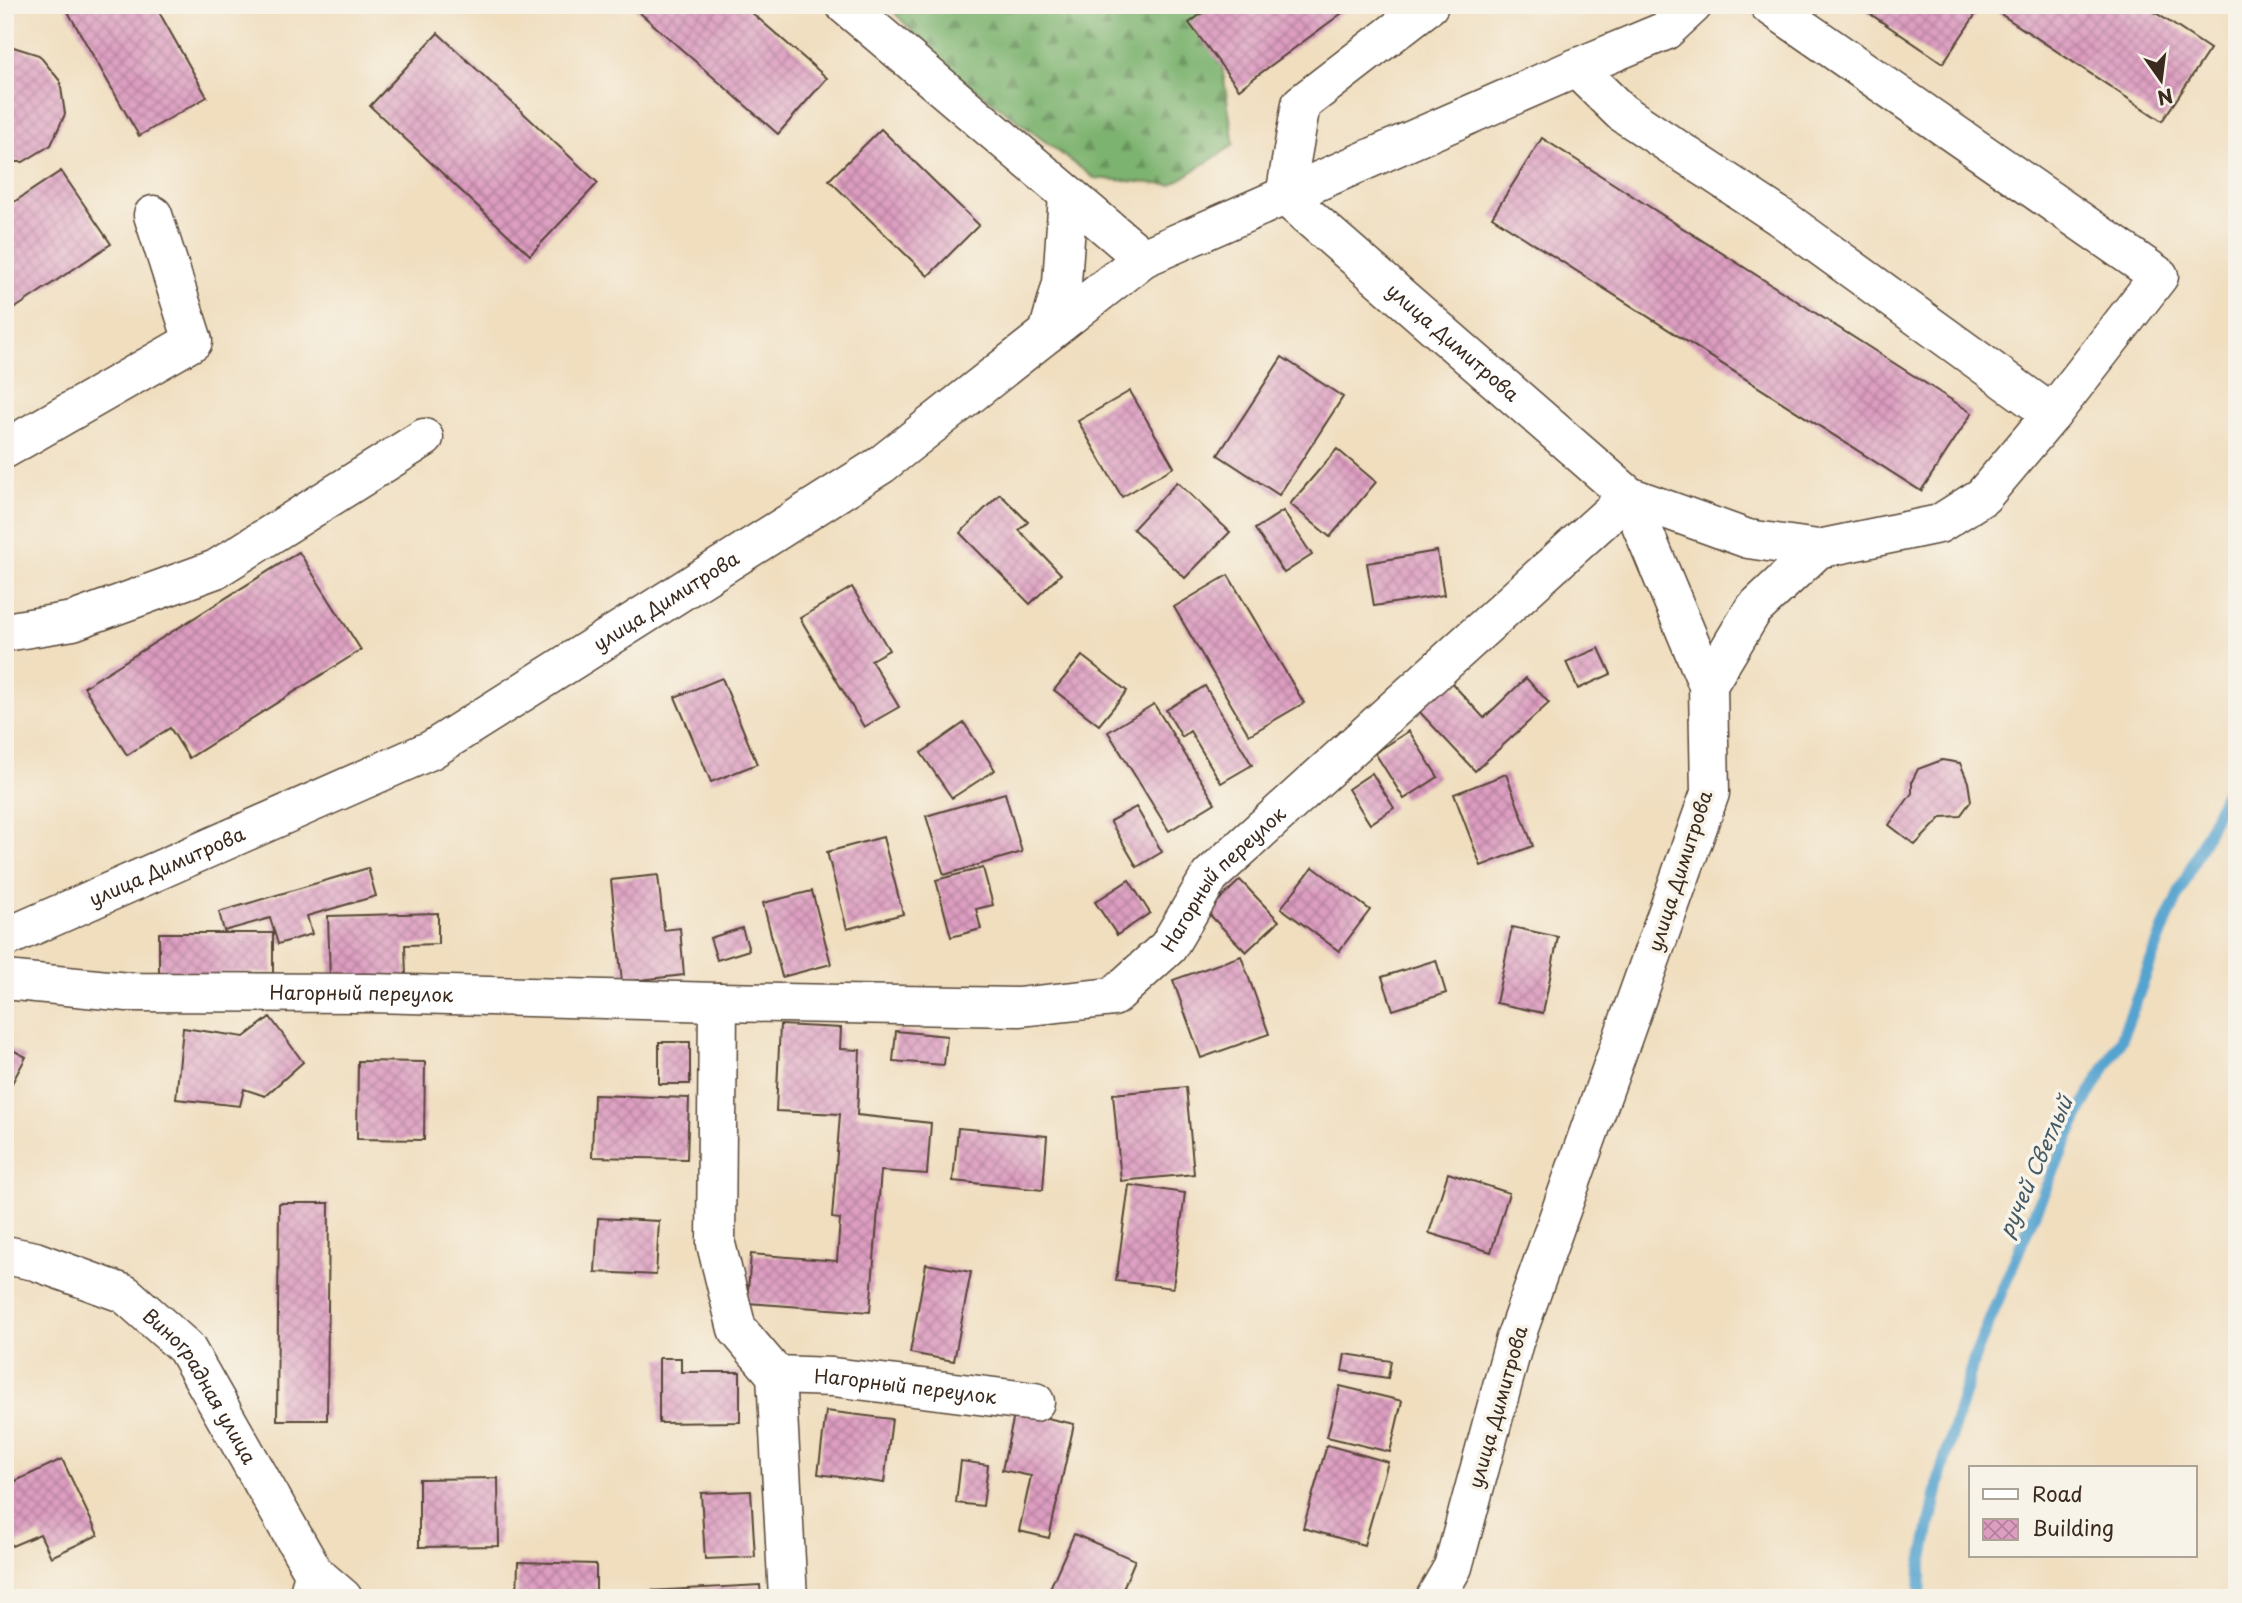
<svg xmlns="http://www.w3.org/2000/svg" width="2242" height="1603" font-family="'Playpen Sans',sans-serif">
  <defs>
    <pattern id="forest-firs" width="22" height="20" patternUnits="userSpaceOnUse" patternTransform="scale(1.75)"><rect width="22" height="20" fill="#7db370"/><path d="M5 1l3.5 6h-7zM16 11l3.5 6h-7z" fill="#68925b"/></pattern>
    <pattern id="building-cross-hatch" width="8" height="8" patternUnits="userSpaceOnUse" patternTransform="scale(1.75)"><rect width="8" height="8" fill="#dd9dc1"/><path d="M0 0l8 8M0 8l8-8" fill="none" stroke="#b4809c"/></pattern>
  </defs>
  <rect width="100%" height="100%" fill="#f7f3e8"/>
  <filter id="ink" filterUnits="userSpaceOnUse"><feTurbulence type="fractalNoise" baseFrequency=".0143" numOctaves="2"/><feDisplacementMap in="SourceGraphic" scale="14" xChannelSelector="R" yChannelSelector="G"/><feConvolveMatrix kernelMatrix="1 2 1 2 8 2 1 2 1" color-interpolation-filters="sRGB"/></filter>
  <filter id="wash" filterUnits="userSpaceOnUse"><feTurbulence type="fractalNoise" baseFrequency=".00686" numOctaves="4" result="noise"/><feDisplacementMap in="SourceGraphic" scale="28" xChannelSelector="R" yChannelSelector="G"/><feGaussianBlur stdDeviation="1.57" result="paint"/><feColorMatrix in="noise" values="0 0 0 0 0 0 0 0 0 0 0 0 0 0 0 0 0 1.4 0 .05"/><feComposite in="paint" operator="in"/></filter>
  <g filter="url(#wash)">
    <rect width="100%" height="100%" fill="#f0debf"/>
    <path fill="url(#forest-firs)" stroke="#5c6e47" stroke-width="2" d="M 887,5 L 1198,5 L 1222,66 L 1234,145 L 1171,185 L 1094,178 L 951,71 Z"/>
    <g fill="none" stroke-linecap="round" stroke-linejoin="round">
      <path stroke="#55a3cf" stroke-width="12" d="M 1920,1598 L 1921,1568 L 1940,1476 L 1975,1356 L 2030,1223 L 2081,1109 L 2121,1040 L 2166,922 L 2237,768"/>
    </g>
    <g id="blocks">
      <g fill="url(#building-cross-hatch)">
        <path d="M 64,5 L 155,5 L 207,97 L 139,136 Z"/>
        <path d="M 631,5 L 743,5 L 827,78 L 778,134 Z"/>
        <path d="M 1213,5 L 1353,5 L 1239,89 L 1189,23 Z"/>
        <path d="M 1857,5 L 1982,5 L 1943,63 Z"/>
        <path d="M 1987,5 L 2144,5 L 2210,49 L 2162,121 Z"/>
        <path d="M 438,33 L 598,183 L 530,255 L 370,106 Z"/>
        <path d="M 7,45 L 39,55 L 60,81 L 65,114 L 51,145 L 23,162 L 5,162 Z"/>
        <path d="M 881,129 L 979,225 L 928,276 L 829,180 Z"/>
        <path d="M 1542,138 L 1972,413 L 1921,491 L 1492,217 Z"/>
        <path d="M 61,171 L 111,244 L 5,315 L 5,208 Z"/>
        <path d="M 1282,357 L 1343,397 L 1279,495 L 1218,455 Z"/>
        <path d="M 1130,391 L 1174,467 L 1122,497 L 1078,421 Z"/>
        <path d="M 1337,449 L 1376,482 L 1330,537 L 1290,504 Z"/>
        <path d="M 1177,482 L 1230,532 L 1185,578 L 1133,529 Z"/>
        <path d="M 1000,494 L 1028,522 L 1019,530 L 1061,574 L 1030,604 L 960,533 Z"/>
        <path d="M 1283,511 L 1312,555 L 1284,573 L 1255,529 Z"/>
        <path d="M 1437,551 L 1444,595 L 1374,606 L 1367,563 Z"/>
        <path d="M 299,552 L 361,650 L 189,758 L 170,728 L 127,755 L 84,687 Z"/>
        <path d="M 1228,575 L 1304,703 L 1249,735 L 1174,607 Z"/>
        <path d="M 852,587 L 889,650 L 871,660 L 899,707 L 864,727 L 800,618 Z"/>
        <path d="M 1599,648 L 1611,674 L 1578,689 L 1566,662 Z"/>
        <path d="M 1082,656 L 1127,691 L 1099,725 L 1054,690 Z"/>
        <path d="M 722,678 L 757,764 L 711,782 L 675,697 Z"/>
        <path d="M 1526,678 L 1549,703 L 1475,771 L 1416,708 L 1448,679 L 1484,718 Z"/>
        <path d="M 1205,686 L 1252,765 L 1221,783 L 1190,731 L 1182,737 L 1166,710 Z"/>
        <path d="M 1154,704 L 1215,803 L 1169,831 L 1108,732 Z"/>
        <path d="M 964,723 L 995,770 L 952,798 L 921,753 Z"/>
        <path d="M 1409,731 L 1438,777 L 1404,799 L 1375,753 Z"/>
        <path d="M 1942,760 L 1960,763 L 1968,782 L 1971,801 L 1960,816 L 1942,817 L 1915,845 L 1889,825 L 1912,793 L 1912,781 L 1918,769 Z"/>
        <path d="M 1372,773 L 1394,808 L 1370,824 L 1348,789 Z"/>
        <path d="M 1506,774 L 1533,846 L 1481,866 L 1454,794 Z"/>
        <path d="M 1005,793 L 1022,852 L 944,875 L 926,816 Z"/>
        <path d="M 1136,807 L 1162,852 L 1137,867 L 1110,821 Z"/>
        <path d="M 883,837 L 903,914 L 847,929 L 827,852 Z"/>
        <path d="M 1313,867 L 1370,910 L 1339,951 L 1281,908 Z"/>
        <path d="M 368,868 L 376,896 L 307,916 L 312,934 L 278,944 L 270,918 L 224,931 L 219,912 Z"/>
        <path d="M 983,868 L 993,905 L 976,909 L 981,929 L 951,937 L 936,880 Z"/>
        <path d="M 658,875 L 664,930 L 680,928 L 684,975 L 622,982 L 611,880 Z"/>
        <path d="M 1129,880 L 1150,913 L 1117,935 L 1095,902 Z"/>
        <path d="M 1240,880 L 1279,921 L 1246,952 L 1207,912 Z"/>
        <path d="M 812,891 L 831,964 L 782,977 L 763,903 Z"/>
        <path d="M 438,913 L 438,944 L 405,945 L 406,977 L 330,979 L 328,916 Z"/>
        <path d="M 1512,927 L 1558,937 L 1543,1013 L 1496,1003 Z"/>
        <path d="M 742,928 L 749,950 L 717,960 L 710,938 Z"/>
        <path d="M 159,933 L 273,933 L 273,973 L 227,973 L 227,984 L 159,984 Z"/>
        <path d="M 1241,956 L 1269,1034 L 1201,1058 L 1173,980 Z"/>
        <path d="M 1436,960 L 1446,993 L 1393,1010 L 1382,977 Z"/>
        <path d="M 270,1017 L 303,1062 L 265,1096 L 244,1089 L 240,1106 L 176,1099 L 183,1028 L 244,1037 Z"/>
        <path d="M 780,1025 L 841,1028 L 840,1049 L 860,1050 L 857,1115 L 931,1123 L 927,1174 L 881,1171 L 870,1312 L 747,1303 L 751,1254 L 837,1261 L 840,1219 L 832,1218 L 840,1114 L 776,1111 Z"/>
        <path d="M 896,1031 L 947,1036 L 944,1065 L 893,1061 Z"/>
        <rect x="659" y="1042" width="31" height="42"/>
        <path d="M 5,1046 L 26,1057 L 5,1096 Z"/>
        <path d="M 358,1061 L 425,1062 L 424,1140 L 357,1139 Z"/>
        <path d="M 1186,1087 L 1194,1174 L 1121,1181 L 1113,1094 Z"/>
        <path d="M 594,1095 L 689,1098 L 687,1159 L 592,1157 Z"/>
        <path d="M 958,1128 L 1047,1136 L 1043,1190 L 953,1181 Z"/>
        <path d="M 1448,1173 L 1509,1193 L 1491,1252 L 1429,1233 Z"/>
        <path d="M 1129,1185 L 1185,1193 L 1173,1288 L 1116,1281 Z"/>
        <path d="M 279,1203 L 329,1203 L 327,1420 L 277,1420 Z"/>
        <path d="M 598,1218 L 659,1221 L 656,1275 L 595,1272 Z"/>
        <path d="M 926,1264 L 971,1272 L 954,1361 L 910,1353 Z"/>
        <path d="M 1345,1354 L 1391,1361 L 1388,1378 L 1342,1371 Z"/>
        <path d="M 659,1358 L 681,1358 L 681,1372 L 740,1372 L 740,1422 L 659,1423 Z"/>
        <path d="M 1340,1386 L 1402,1401 L 1390,1452 L 1327,1437 Z"/>
        <path d="M 826,1411 L 892,1419 L 884,1483 L 818,1474 Z"/>
        <path d="M 1015,1411 L 1074,1424 L 1049,1538 L 1019,1531 L 1031,1476 L 1002,1470 Z"/>
        <path d="M 1327,1445 L 1388,1462 L 1364,1545 L 1303,1528 Z"/>
        <path d="M 62,1459 L 98,1535 L 51,1557 L 40,1534 L 12,1546 L 5,1533 L 5,1486 Z"/>
        <path d="M 961,1461 L 988,1465 L 983,1506 L 956,1503 Z"/>
        <path d="M 498,1478 L 499,1546 L 419,1547 L 419,1479 Z"/>
        <path d="M 751,1491 L 755,1557 L 705,1559 L 701,1493 Z"/>
        <path d="M 1074,1534 L 1135,1560 L 1119,1598 L 1046,1597 Z"/>
        <path d="M 518,1562 L 596,1564 L 596,1598 L 517,1598 Z"/>
        <path d="M 760,1585 L 761,1598 L 649,1598 L 649,1591 Z"/>
      </g>
    </g>
  </g>
  <g filter="url(#ink)">
    <use href="#blocks" fill-opacity="0" stroke="#564536" stroke-width="2"/>
    <g fill="none" stroke-linecap="round" stroke-linejoin="round">
      <defs>
        <g id="minor">
          <path d="M 845,5 L 1143,258"/>
          <path id="s1" d="M 1429,5 L 1301,104 L 1285,196 L 1629,496 L 1708,685 L 1710,793 L 1514,1342 L 1453,1567 L 1435,1598"/>
          <path d="M 1576,68 L 1621,112 L 1780,217 L 2052,414"/>
          <path d="M 1048,333 L 1062,283 L 1068,195"/>
          <path d="M 5,449 L 193,341 L 153,215"/>
          <path d="M 1629,496 L 1748,539 L 1818,549"/>
          <path d="M 5,632 L 73,621 L 216,569 L 424,438"/>
          <path d="M 1708,685 L 1753,610 L 1818,549 L 1939,524 L 1983,496 L 2052,414 L 2159,276 L 1769,5"/>
          <path id="s2" d="M 5,938 L 431,750 L 881,465 L 1143,258 L 1576,68 L 1665,31 L 1693,5"/>
          <path id="s3" d="M 5,980 L 128,992 L 370,993 L 718,1002 L 1019,1007 L 1113,997 L 1168,947 L 1210,876 L 1629,496"/>
          <path d="M 718,1002 L 716,1244 L 737,1329 L 776,1375 L 788,1598"/>
          <path id="s4" d="M 5,1255 L 35,1261 L 125,1294 L 186,1348 L 314,1573 L 308,1598"/>
          <path id="s5" d="M 776,1375 L 833,1377 L 1035,1402"/>
          <path d="M 314,1573 L 343,1598"/>
        </g>
      </defs>
      <use href="#minor" stroke="#564536" stroke-width="41"/>
      <use href="#minor" stroke="#fff" stroke-width="38"/>
    </g>
  </g>
  <g text-anchor="middle" stroke-width="7" stroke-linejoin="round" paint-order="stroke">
    <g font-size="19" fill="#3b2a1e" stroke="#f7f3e8">
      <text dy="7" stroke="none"><textPath href="#s1" startOffset="478">улица Димитрова</textPath></text>
      <text dy="7" stroke="none"><textPath href="#s2" startOffset="744">улица Димитрова</textPath></text>
      <text dy="7" stroke="none"><textPath href="#s2" startOffset="177">улица Димитрова</textPath></text>
      <text transform="translate(1680 871) rotate(-72)" y="7">улица Димитрова</text>
      <text dy="7" stroke="none"><textPath href="#s3" startOffset="1272">Нагорный переулок</textPath></text>
      <text dy="7" stroke="none"><textPath href="#s3" startOffset="357">Нагорный переулок</textPath></text>
      <text dy="7" stroke="none"><textPath href="#s5" startOffset="130">Нагорный переулок</textPath></text>
      <text dy="7" stroke="none"><textPath href="#s4" startOffset="247">Виноградная улица</textPath></text>
      <text transform="translate(1498 1407) rotate(-74)" y="7">улица Димитрова</text>
    </g>
    <g font-size="21" font-style="italic" fill="#455a65" stroke="#f7f3e8">
      <text transform="translate(2036 1167) rotate(-66)" y="7">ручей Светлый</text>
    </g>
  </g>
  <rect width="2242" height="1603" fill="none" stroke="#f7f3e8" stroke-width="28"/>
  <rect x="1969" y="1466" width="228" height="91" fill="#f7f3e8" stroke="#aca397" stroke-width="2"/>
  <rect x="1983" y="1489" width="35" height="10" fill="#ffffff" stroke="#aca397" stroke-width="2"/>
  <text x="2032" y="1502" font-size="21" fill="#3b2a1e">Road</text>
  <rect x="1983" y="1519" width="35" height="21" fill="url(#building-cross-hatch)" stroke="#aca397" stroke-width="2"/>
  <text x="2032" y="1536" font-size="21" fill="#3b2a1e">Building</text>
  <g transform="translate(2161 80) rotate(166)" stroke="#f7f3e8" stroke-width="5" paint-order="stroke">
  <path d="M0-5L12 26L0 18L-12 26Z" fill="#3b2a1e"/>
  <text y="-10" font-size="19" font-weight="bold" text-anchor="middle" fill="#3b2a1e">N</text>
  </g>
</svg>
